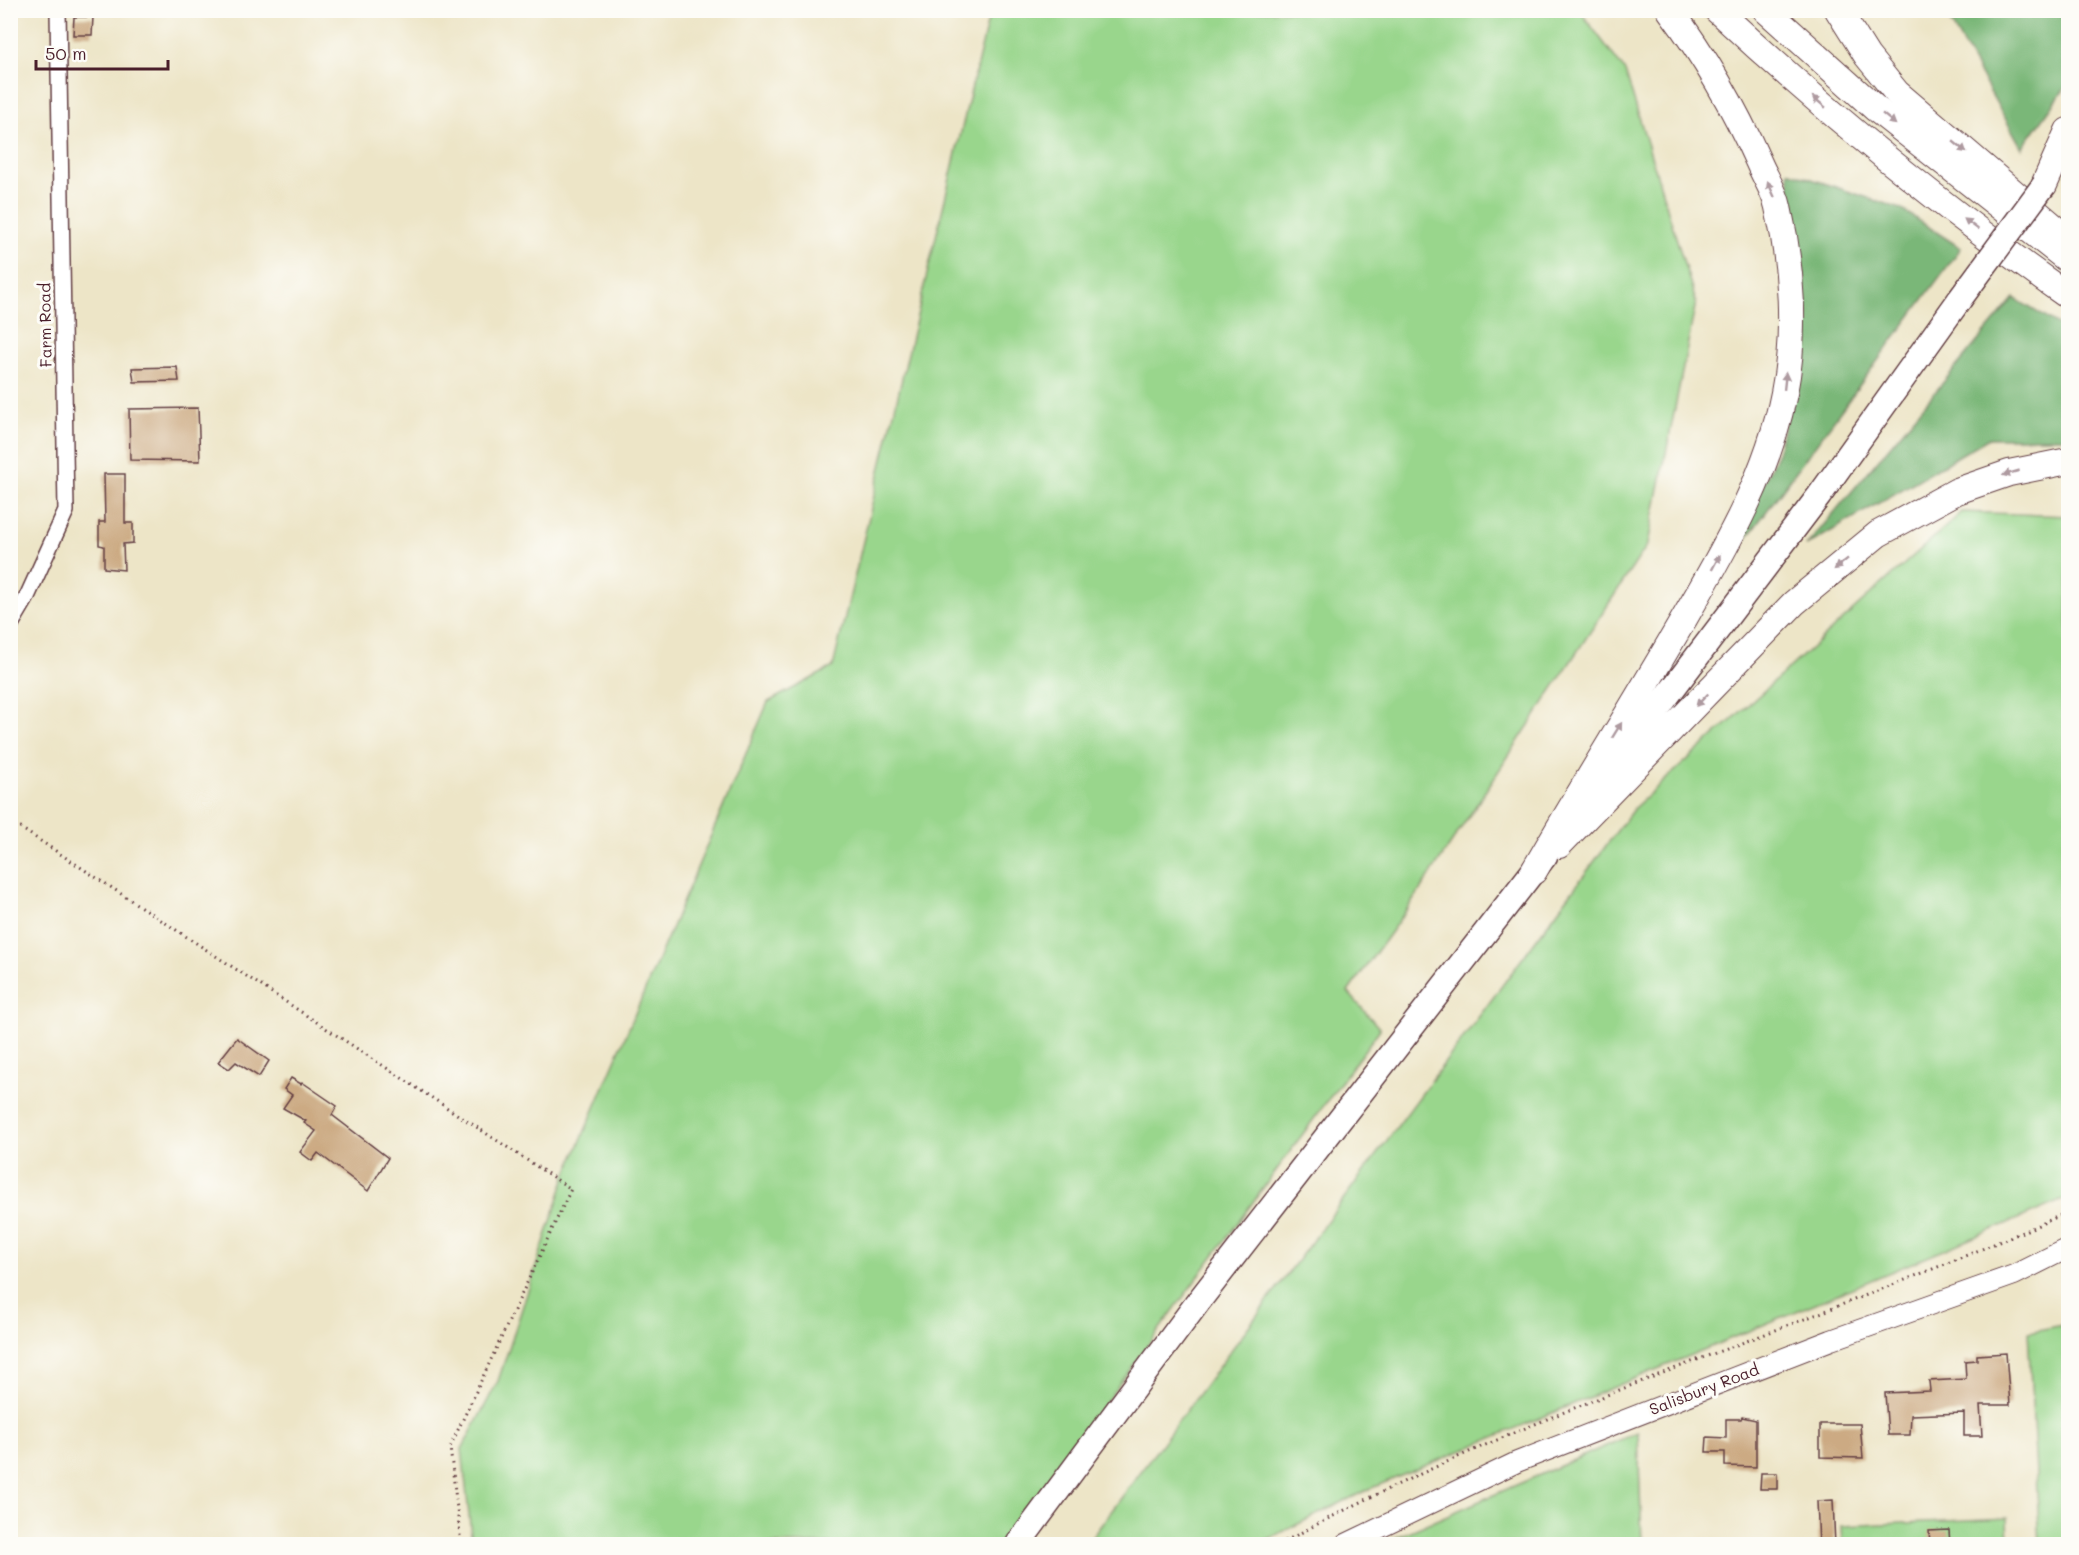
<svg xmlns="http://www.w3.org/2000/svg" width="2079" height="1555" font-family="Mali,sans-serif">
  <rect width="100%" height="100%" fill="#fdfcf7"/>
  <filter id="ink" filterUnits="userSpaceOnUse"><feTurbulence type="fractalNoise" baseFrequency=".0167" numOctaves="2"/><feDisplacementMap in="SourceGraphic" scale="12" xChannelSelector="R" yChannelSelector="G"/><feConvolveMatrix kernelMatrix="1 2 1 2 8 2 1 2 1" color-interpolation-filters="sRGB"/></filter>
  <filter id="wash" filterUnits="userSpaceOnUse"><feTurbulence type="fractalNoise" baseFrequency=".008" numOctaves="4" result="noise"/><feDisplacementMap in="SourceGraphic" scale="24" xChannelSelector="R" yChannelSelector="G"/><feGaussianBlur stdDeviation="1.35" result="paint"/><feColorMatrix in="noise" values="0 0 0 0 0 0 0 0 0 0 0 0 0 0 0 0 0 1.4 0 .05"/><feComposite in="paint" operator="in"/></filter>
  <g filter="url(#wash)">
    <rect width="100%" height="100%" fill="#ede5c7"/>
    <g fill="#99d68c" stroke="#727a5c" stroke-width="1.5">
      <path d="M 990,11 L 1580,11 L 1625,71 L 1696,302 L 1648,544 L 1419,892 L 1348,992 L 1380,1029 L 1002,1544 L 472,1544 L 462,1449 L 498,1381 L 567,1173 L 768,702 L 833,667 Z"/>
      <path d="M 1962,512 L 2068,516 L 2068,1198 L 1367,1490 L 1258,1544 L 1087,1544 L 1634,808 Z"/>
      <path d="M 2068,1324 L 2068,1544 L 2040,1544 L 2028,1332 Z"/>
      <path d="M 1638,1432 L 1642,1544 L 1381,1544 Z"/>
      <path d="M 2008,1518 L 2009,1544 L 1843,1544 L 1842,1526 Z"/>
    </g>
    <g fill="#7ab778" stroke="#626b52" stroke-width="1.5">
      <path d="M 1944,11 L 2068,11 L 2068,84 L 2022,148 Z"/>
      <path d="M 1788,171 L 1901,209 L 1961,248 L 1721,573 L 1778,452 L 1805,330 Z"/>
      <path d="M 2014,298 L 2068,331 L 2068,438 L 1989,438 L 1806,546 Z"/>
    </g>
    <g id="blocks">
      <g fill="#ccaa83">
        <path d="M 74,17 L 93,17 L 92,35 L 73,35 Z"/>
        <path d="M 177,367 L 179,381 L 134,382 L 132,368 Z"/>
        <path d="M 198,408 L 200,461 L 130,460 L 129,409 Z"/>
        <path d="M 104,474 L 125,474 L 125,523 L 133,523 L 133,543 L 123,544 L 124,570 L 104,568 L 104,546 L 99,545 L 99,522 L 105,522 Z"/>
        <path d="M 237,1038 L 269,1061 L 259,1077 L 236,1062 L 229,1069 L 218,1062 Z"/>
        <path d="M 291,1078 L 301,1084 L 302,1082 L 337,1106 L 332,1115 L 388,1158 L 368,1191 L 318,1153 L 312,1161 L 300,1152 L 316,1131 L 304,1123 L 306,1121 L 283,1108 L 292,1095 L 284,1089 Z"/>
        <path d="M 2006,1353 L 2010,1405 L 1980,1405 L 1982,1436 L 1964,1436 L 1964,1413 L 1911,1415 L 1910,1435 L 1888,1435 L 1885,1393 L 1930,1391 L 1929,1381 L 1966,1379 L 1965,1361 L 1977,1360 L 1977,1355 Z"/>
        <path d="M 1742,1417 L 1756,1420 L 1756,1467 L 1725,1466 L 1725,1452 L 1706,1452 L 1707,1437 L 1726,1438 L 1726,1419 L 1741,1419 Z"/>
        <path d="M 1820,1424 L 1860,1424 L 1863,1458 L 1820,1457 Z"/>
        <path d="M 1761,1473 L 1777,1473 L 1777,1489 L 1760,1489 Z"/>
        <path d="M 1833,1500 L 1835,1545 L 1819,1545 L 1817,1501 Z"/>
        <path d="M 1949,1530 L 1950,1545 L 1930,1545 L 1929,1531 Z"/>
      </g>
    </g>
  </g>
  <g filter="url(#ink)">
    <use href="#blocks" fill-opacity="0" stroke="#623d42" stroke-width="1.5"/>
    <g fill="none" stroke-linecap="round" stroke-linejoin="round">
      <defs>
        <path id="minor" d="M 10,626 L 26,599 L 66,511 L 58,10"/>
        <path id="tertiary" d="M 1346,1544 L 1517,1462 L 1831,1340 L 2014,1275 L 2068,1248"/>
        <g id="primary">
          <path d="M 1583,807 L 1819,496 L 1960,299"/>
          <path d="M 1018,1544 L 1198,1302 L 1545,856"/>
        </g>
        <g id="trunk">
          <path d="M 1717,10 C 1828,114 1945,209 2068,296"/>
          <path d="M 1766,10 L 1876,109 L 2068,260"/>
          <path d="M 1838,10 L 1867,56 L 1897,93 L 2068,239"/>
          <path d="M 2044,185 L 2068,131"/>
          <path d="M 1559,845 L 1794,603 L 1878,534 L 1957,491 L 2009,473 L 2068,461"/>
          <path d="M 1534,871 C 1584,784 1638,699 1688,612 C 1728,543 1769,471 1784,393 C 1796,333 1792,267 1778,207 C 1775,192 1765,177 1759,163 C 1735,109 1706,58 1670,10"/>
        </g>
      </defs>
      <use href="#minor" stroke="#623d42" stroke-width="18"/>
      <use href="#tertiary" stroke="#623d42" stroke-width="22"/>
      <use href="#primary" stroke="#623d42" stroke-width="27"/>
      <use href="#trunk" stroke="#623d42" stroke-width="28"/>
      <g stroke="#623d42" stroke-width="3" stroke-dasharray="1.5 4.5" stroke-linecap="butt">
        <path d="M 10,821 L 571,1189 L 450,1447 L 461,1544"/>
        <path d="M 1280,1544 C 1531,1407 1808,1328 2068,1212"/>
      </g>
      <use href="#minor" stroke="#fff" stroke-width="15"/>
      <use href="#tertiary" stroke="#fff" stroke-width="20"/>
      <use href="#primary" stroke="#fff" stroke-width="24"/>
      <use href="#trunk" stroke="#fff" stroke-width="26"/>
      <defs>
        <path id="primary-bridge" d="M 1960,299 L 2044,185"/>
      </defs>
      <use href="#primary-bridge" stroke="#623d42" stroke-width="27" stroke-linecap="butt"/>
      <use href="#primary-bridge" stroke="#fff" stroke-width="24"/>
    </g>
    <defs><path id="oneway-solid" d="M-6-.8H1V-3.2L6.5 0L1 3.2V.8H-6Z" transform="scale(1.5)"/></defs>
    <g fill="#ae9aa0">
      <use href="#oneway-solid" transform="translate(1819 102) rotate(-140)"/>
      <use href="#oneway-solid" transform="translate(1889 119) rotate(39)"/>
      <use href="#oneway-solid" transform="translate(1960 147) rotate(40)"/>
      <use href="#oneway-solid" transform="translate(1771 189) rotate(-114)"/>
      <use href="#oneway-solid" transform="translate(1971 224) rotate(-143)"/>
      <use href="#oneway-solid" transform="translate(1785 381) rotate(-84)"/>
      <use href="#oneway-solid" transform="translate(2011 473) rotate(164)"/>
      <use href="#oneway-solid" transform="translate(1716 562) rotate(-62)"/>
      <use href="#oneway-solid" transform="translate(1841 564) rotate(141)"/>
      <use href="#oneway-solid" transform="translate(1702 700) rotate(134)"/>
      <use href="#oneway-solid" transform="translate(1617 730) rotate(-58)"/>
    </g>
  </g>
  <g text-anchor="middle" stroke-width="6" stroke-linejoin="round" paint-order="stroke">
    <g font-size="16" fill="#4a1f2b" stroke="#fdfcf7">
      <text transform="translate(45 325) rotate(-91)" y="6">Farm Road</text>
      <text transform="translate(1704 1389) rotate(-21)" y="6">Salisbury Road</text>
    </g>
  </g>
  <rect width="2079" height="1555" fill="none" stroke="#fdfcf7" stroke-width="36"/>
  <path d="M36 60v9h132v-9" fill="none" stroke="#4a1f2b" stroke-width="3"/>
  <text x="45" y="60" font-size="18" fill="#4a1f2b" stroke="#fdfcf7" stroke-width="4.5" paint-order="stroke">50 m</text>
</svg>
